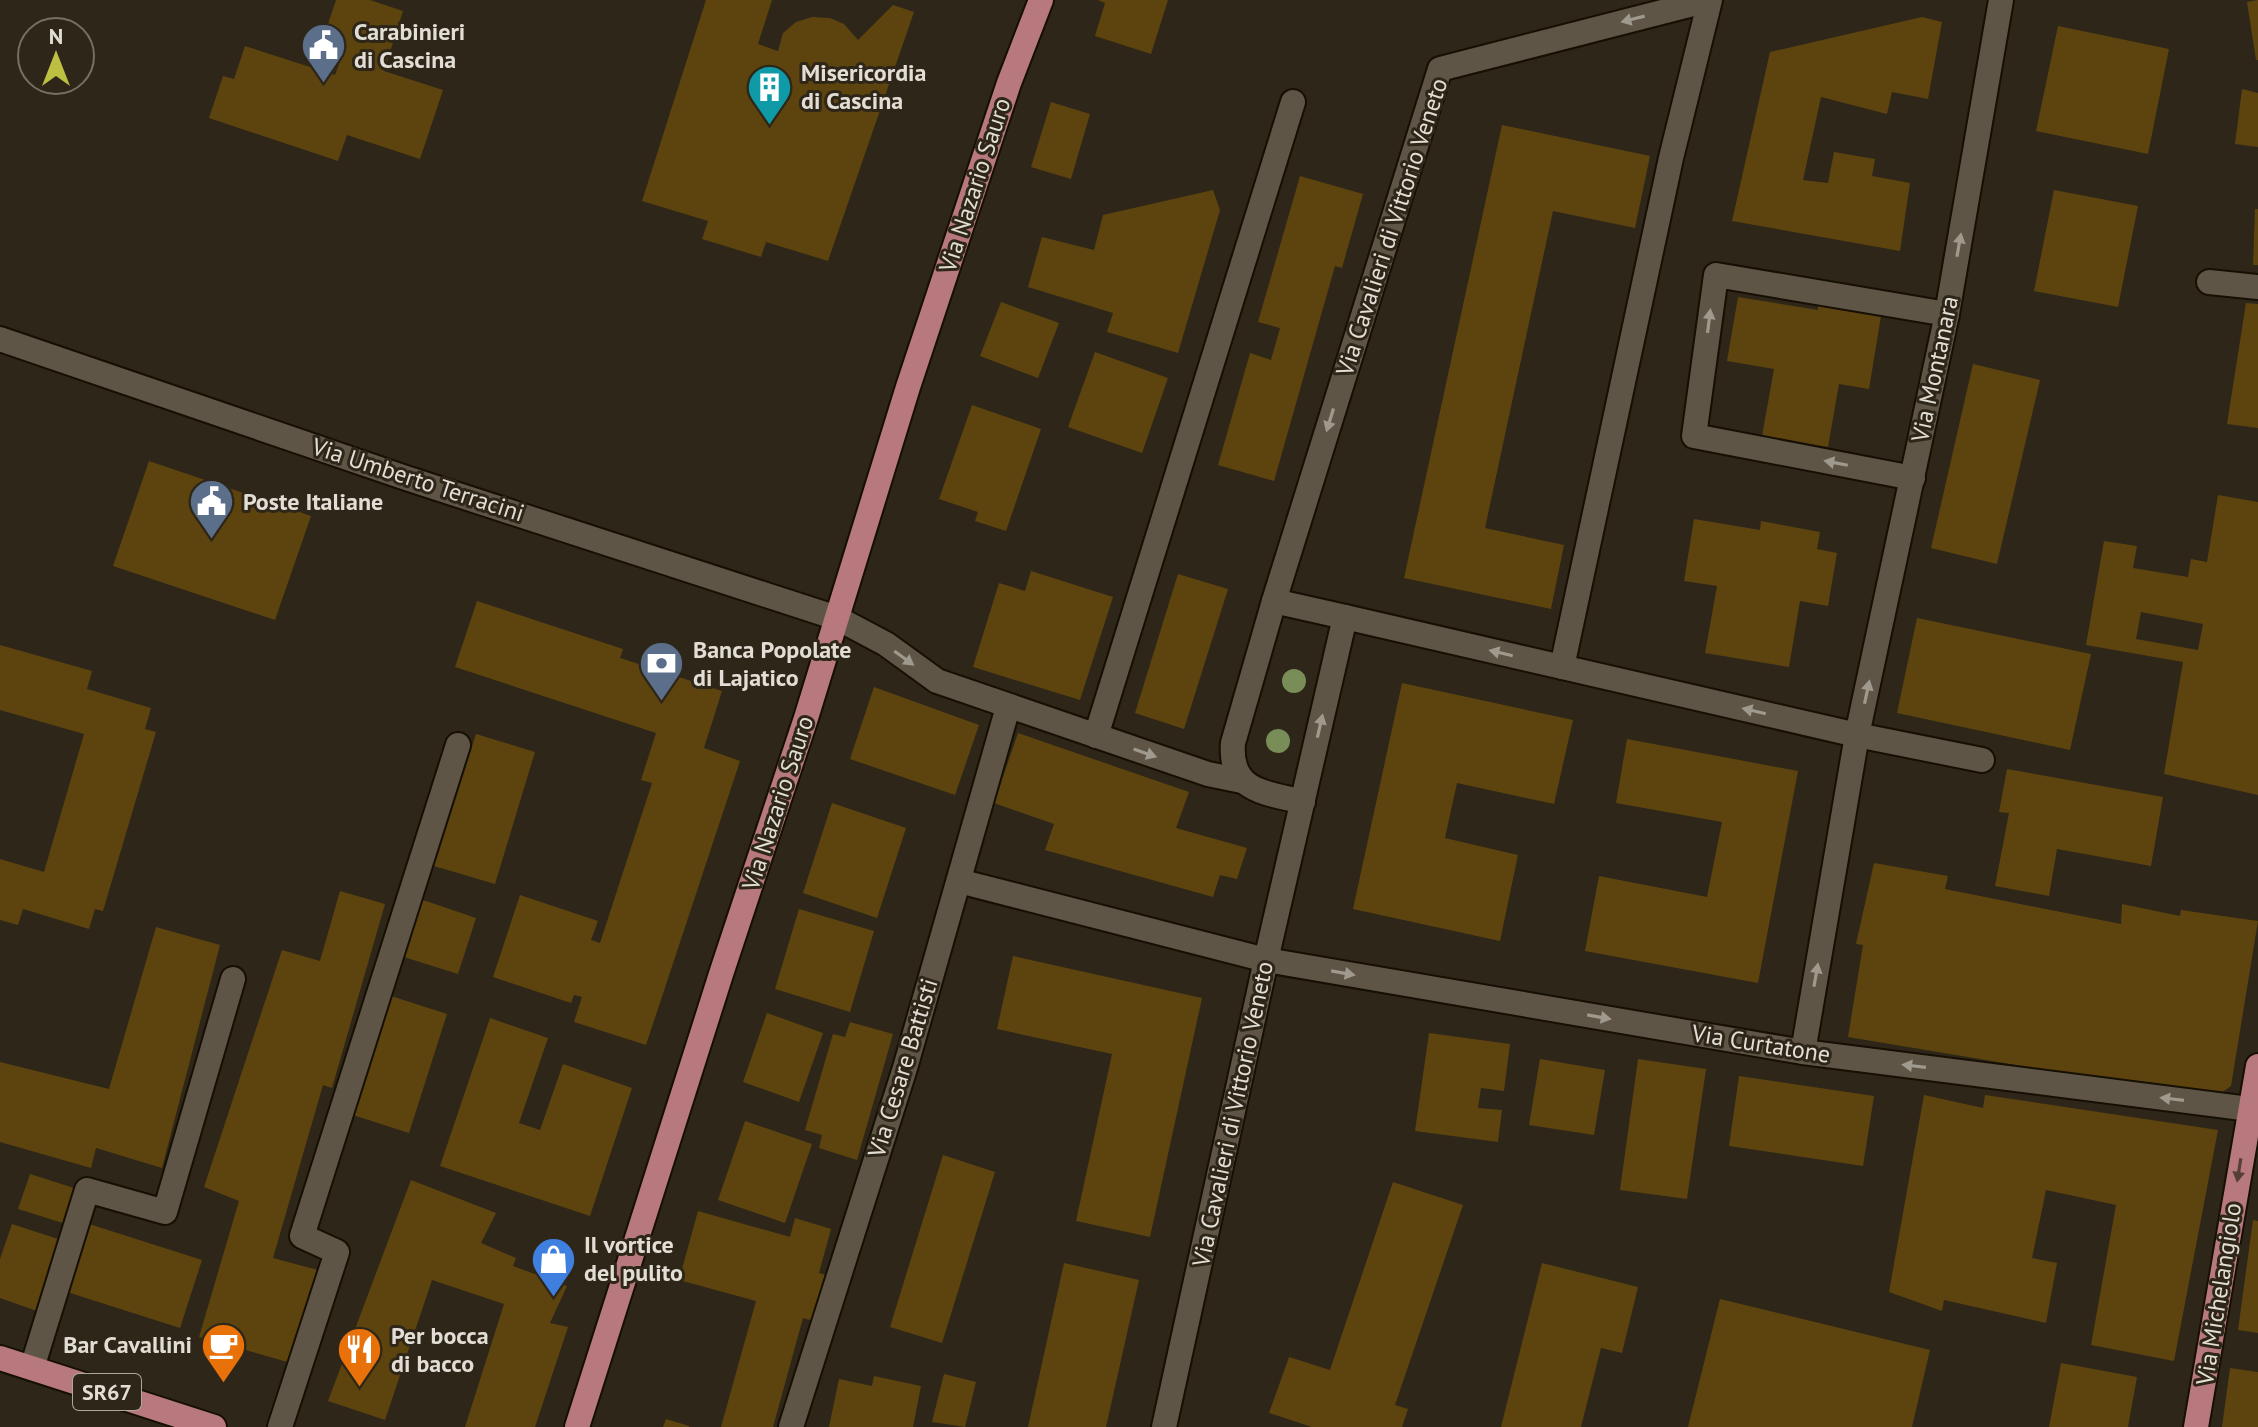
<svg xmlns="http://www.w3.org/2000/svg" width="2258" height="1427" font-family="'PT Sans',sans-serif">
  <rect width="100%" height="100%" fill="#2e2618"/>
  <g fill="#5d440f" fill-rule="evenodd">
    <path d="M 336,0 L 370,0 L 403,11 L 384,71 L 443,90 L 420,159 L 347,135 L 338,161 L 209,118 L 223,76 L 234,79 L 245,46 L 335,75 L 341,58 L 319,51 Z"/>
    <path d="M 706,0 L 772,0 L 758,44 L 778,51 L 783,33 L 796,22 L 812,17 L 830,18 L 844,24 L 858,40 L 893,5 L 914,12 L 828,261 L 766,242 L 761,257 L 725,246 L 702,239 L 708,221 L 642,201 Z"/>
    <path d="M 1098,0 L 1168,0 L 1151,54 L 1095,36 L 1105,3 Z"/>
    <path d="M 2258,0 L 2258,60 L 2256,60 L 2247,2 Z"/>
    <path d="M 1922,17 L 1942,22 L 1928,99 L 1892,92 L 1887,114 L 1821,97 L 1803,180 L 1828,183 L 1834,152 L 1875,159 L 1872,176 L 1910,183 L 1900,251 L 1732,221 L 1770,52 Z"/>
    <path d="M 2058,26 L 2169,49 L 2148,154 L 2036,131 Z"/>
    <path d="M 2242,89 L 2258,93 L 2258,147 L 2235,144 Z"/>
    <path d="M 1051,102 L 1090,114 L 1071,179 L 1031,167 Z"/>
    <path d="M 1502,125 L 1650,156 L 1635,228 L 1553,211 L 1485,528 L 1564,545 L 1551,609 L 1404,578 Z"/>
    <path d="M 1300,176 L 1363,194 L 1342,268 L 1335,266 L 1274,481 L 1218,465 L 1250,353 L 1271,360 L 1280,328 L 1258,322 Z"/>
    <path d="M 1213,190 L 1220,210 L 1178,353 L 1107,332 L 1113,313 L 1028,287 L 1042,237 L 1094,250 L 1103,215 Z"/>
    <path d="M 2054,190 L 2138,206 L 2118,307 L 2034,291 Z"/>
    <path d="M 2255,209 L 2258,209 L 2258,265 L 2253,265 Z"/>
    <path d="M 1738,297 L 1818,310 L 1818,306 L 1881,316 L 1869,389 L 1839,384 L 1828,447 L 1762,436 L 1774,369 L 1727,361 Z"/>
    <path d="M 1001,302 L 1059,323 L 1038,378 L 980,356 Z"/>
    <path d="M 2246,303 L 2258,304 L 2258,428 L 2227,424 Z"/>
    <path d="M 1095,352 L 1168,378 L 1142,453 L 1068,427 Z"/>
    <path d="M 1973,364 L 2040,380 L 1997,564 L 1931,548 Z"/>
    <path d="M 972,405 L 1041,429 L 1006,531 L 975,521 L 978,512 L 939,499 Z"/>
    <path d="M 149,461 L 311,516 L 275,620 L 113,566 Z"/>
    <path d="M 2218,495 L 2258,502 L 2258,795 L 2164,774 L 2183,662 L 2086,645 L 2104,541 L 2137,546 L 2133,568 L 2188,577 L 2191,559 L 2207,562 ZM 2141,612 L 2203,624 L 2198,650 L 2136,639 Z"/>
    <path d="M 1694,519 L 1760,530 L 1761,521 L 1820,532 L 1817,549 L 1837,553 L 1828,606 L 1800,601 L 1789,667 L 1705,653 L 1717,586 L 1684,581 Z"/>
    <path d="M 1031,571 L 1113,597 L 1080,700 L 973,667 L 999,583 L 1025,591 Z"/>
    <path d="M 1178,574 L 1228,589 L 1184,729 L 1135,713 Z"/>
    <path d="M 477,601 L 623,649 L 620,658 L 722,691 L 704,748 L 740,761 L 646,1045 L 574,1022 L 582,997 L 574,995 L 571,1003 L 493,977 L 520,895 L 598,921 L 591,940 L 600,943 L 652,783 L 641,780 L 656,733 L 455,667 Z"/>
    <path d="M 1917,618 L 2091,654 L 2070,750 L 1897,713 Z"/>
    <path d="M 0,645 L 92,671 L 87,689 L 151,708 L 145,729 L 156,732 L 103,911 L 95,909 L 89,929 L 23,909 L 18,925 L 0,920 L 0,859 L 44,872 L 84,734 L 0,710 Z"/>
    <path d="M 1402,683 L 1573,720 L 1554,804 L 1457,783 L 1445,838 L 1518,855 L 1500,941 L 1353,909 Z"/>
    <path d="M 874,687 L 979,725 L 955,795 L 850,759 Z"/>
    <path d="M 1018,733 L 1189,792 L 1176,828 L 1247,848 L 1237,879 L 1220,875 L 1213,897 L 1045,850 L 1054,824 L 994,803 Z"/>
    <path d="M 476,734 L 535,752 L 495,884 L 434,866 Z"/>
    <path d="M 1627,739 L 1798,771 L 1758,983 L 1585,951 L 1599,876 L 1707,897 L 1722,822 L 1616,803 Z"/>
    <path d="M 2007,769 L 2163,797 L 2151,866 L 2057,849 L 2049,896 L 1995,886 L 2009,813 L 1999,812 Z"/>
    <path d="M 832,803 L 906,828 L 877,918 L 803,893 Z"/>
    <path d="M 1874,863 L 1948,876 L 1945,889 L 2121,924 L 2122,904 L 2180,916 L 2181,910 L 2258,921 L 2231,1086 L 2214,1098 L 1848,1037 L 1863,945 L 1856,944 Z"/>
    <path d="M 340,891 L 385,904 L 332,1088 L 323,1085 L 273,1258 L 318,1270 L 291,1363 L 199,1337 L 239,1201 L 204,1187 L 282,950 L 320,961 Z"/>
    <path d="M 423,900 L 476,918 L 458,974 L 404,957 Z"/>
    <path d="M 799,909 L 874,931 L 850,1012 L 775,989 Z"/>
    <path d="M 156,927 L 220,945 L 162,1168 L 96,1148 L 91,1168 L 0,1142 L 0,1062 L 109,1089 Z"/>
    <path d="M 1013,956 L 1202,998 L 1150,1237 L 1076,1221 L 1112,1054 L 997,1029 Z"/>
    <path d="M 391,996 L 447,1014 L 409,1133 L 353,1115 Z"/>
    <path d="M 767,1013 L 823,1033 L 799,1102 L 743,1082 Z"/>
    <path d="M 490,1018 L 548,1038 L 519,1123 L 540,1130 L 563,1064 L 632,1088 L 590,1216 L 440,1166 Z"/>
    <path d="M 850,1022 L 893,1034 L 857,1160 L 819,1148 L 822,1135 L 805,1130 L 833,1034 L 845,1037 Z"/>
    <path d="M 1429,1033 L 1510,1044 L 1504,1091 L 1481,1088 L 1478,1108 L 1502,1110 L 1498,1142 L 1415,1131 Z"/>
    <path d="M 1540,1059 L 1605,1070 L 1594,1135 L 1529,1125 Z"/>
    <path d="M 1638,1059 L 1706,1069 L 1687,1199 L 1620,1190 Z"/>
    <path d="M 1739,1076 L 1874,1096 L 1863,1166 L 1729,1146 Z"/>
    <path d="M 1924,1095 L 1983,1108 L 1985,1095 L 2218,1130 L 2174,1361 L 2091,1345 L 2116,1205 L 2046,1190 L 2032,1258 L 2057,1263 L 2046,1323 L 1944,1300 L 1942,1311 L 1889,1292 Z"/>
    <path d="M 745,1121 L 812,1144 L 785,1223 L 718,1200 Z"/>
    <path d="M 943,1155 L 995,1172 L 942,1343 L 890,1327 Z"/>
    <path d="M 30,1174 L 77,1189 L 66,1224 L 18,1209 Z"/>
    <path d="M 411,1180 L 496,1213 L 481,1243 L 516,1258 L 513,1266 L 567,1286 L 550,1323 L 568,1327 L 535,1427 L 465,1427 L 504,1304 L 432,1280 L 385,1420 L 328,1401 Z"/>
    <path d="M 1393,1182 L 1463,1205 L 1395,1405 L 1408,1409 L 1402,1427 L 1312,1427 L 1269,1413 L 1289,1357 L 1330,1370 Z"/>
    <path d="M 698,1211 L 790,1237 L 795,1218 L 831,1229 L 819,1273 L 826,1275 L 814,1321 L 803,1318 L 773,1427 L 721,1427 L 756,1301 L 679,1280 Z"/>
    <path d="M 2253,1220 L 2258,1221 L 2258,1333 L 2238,1330 Z"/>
    <path d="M 86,1223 L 202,1260 L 180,1328 L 64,1291 Z"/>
    <path d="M 12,1224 L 61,1240 L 37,1311 L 0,1298 L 0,1259 Z"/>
    <path d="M 1064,1263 L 1139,1280 L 1106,1427 L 1028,1427 Z"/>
    <path d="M 1542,1263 L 1638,1287 L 1622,1353 L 1601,1348 L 1581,1427 L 1501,1427 Z"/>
    <path d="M 1720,1299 L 1930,1350 L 1912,1427 L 1688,1427 Z"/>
    <path d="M 2061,1363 L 2137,1377 L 2128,1427 L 2049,1427 Z"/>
    <path d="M 2230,1368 L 2258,1372 L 2258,1427 L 2222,1427 Z"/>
    <path d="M 944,1374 L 976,1382 L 965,1427 L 932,1422 Z"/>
    <path d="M 874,1376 L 921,1386 L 913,1427 L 829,1427 L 839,1379 L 872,1386 Z"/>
    <path d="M 666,1419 L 689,1426 L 689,1427 L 663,1427 Z"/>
  </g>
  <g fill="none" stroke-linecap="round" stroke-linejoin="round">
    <defs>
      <g id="minor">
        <path d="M 2209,282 L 2258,287"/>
        <path d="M 0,339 L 406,478 L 837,618 L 886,644 L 937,681 L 1208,774 L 1242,781"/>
        <path d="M 1913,478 L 1694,436 L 1716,275 L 1947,314"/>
        <path d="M 1274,601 L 1440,69 L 1709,0"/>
        <path d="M 1345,617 L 1857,735 L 1982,760"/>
        <path d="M 1562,667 L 1671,158 L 1710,0"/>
        <path d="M 1096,736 L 1293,102"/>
        <path d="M 959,881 L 1266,960 L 1803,1052 L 2258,1110"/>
        <path d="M 1803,1052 L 1857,735 L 1947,314 L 2001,0"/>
        <path d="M 32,1368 L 87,1190 L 165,1212 L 233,979"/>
        <path d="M 280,1427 L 337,1252 L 302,1236 L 458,745"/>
        <path d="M 791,1427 L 905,1068 L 1008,707"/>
        <path d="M 1164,1427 L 1266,960 L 1345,617 L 1274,601 L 1233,743 C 1229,792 1265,792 1303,802"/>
      </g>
      <g id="major">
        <path d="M 0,1358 L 214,1427"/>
        <path d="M 577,1427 L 722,971 L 806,718 L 908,387 L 1009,83 L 1041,0"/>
        <path d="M 2196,1427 L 2258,1066"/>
      </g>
    </defs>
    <use href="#minor" stroke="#160f03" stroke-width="28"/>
    <use href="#major" stroke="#160f03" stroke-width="28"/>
    <use href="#minor" stroke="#5e5546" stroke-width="24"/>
    <use href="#major" stroke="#b7797d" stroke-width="24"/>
  </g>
  <g fill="#788d57">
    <circle cx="1294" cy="681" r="12"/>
    <circle cx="1278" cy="741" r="12"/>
  </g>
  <defs><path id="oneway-solid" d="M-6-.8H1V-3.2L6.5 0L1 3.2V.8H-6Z" transform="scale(2)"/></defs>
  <g fill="#a09a8e">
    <use href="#oneway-solid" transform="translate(1633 19) rotate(166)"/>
    <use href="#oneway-solid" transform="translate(1959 245) rotate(-80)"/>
    <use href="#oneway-solid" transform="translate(1709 321) rotate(-83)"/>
    <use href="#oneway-solid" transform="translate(1330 420) rotate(107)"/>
    <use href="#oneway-solid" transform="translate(1836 463) rotate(-169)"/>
    <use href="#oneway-solid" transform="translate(1501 653) rotate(-167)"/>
    <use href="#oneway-solid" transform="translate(904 658) rotate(36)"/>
    <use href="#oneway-solid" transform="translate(1867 692) rotate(-78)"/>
    <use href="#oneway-solid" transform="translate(1754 711) rotate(-167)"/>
    <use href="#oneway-solid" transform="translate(1320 726) rotate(-77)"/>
    <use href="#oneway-solid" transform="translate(1145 753) rotate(19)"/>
    <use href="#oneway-solid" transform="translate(1343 973) rotate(10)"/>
    <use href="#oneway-solid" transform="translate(1816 975) rotate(-80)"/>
    <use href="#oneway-solid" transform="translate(1599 1017) rotate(10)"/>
    <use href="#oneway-solid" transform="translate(1914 1066) rotate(-173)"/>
    <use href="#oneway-solid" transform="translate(2172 1099) rotate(-173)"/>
  </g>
  <use fill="#573f36" href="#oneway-solid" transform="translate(2239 1170) rotate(99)"/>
  <defs>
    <symbol id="civic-pin" viewBox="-11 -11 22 30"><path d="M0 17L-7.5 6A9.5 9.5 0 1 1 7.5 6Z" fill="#5c6f8a" stroke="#2e2618"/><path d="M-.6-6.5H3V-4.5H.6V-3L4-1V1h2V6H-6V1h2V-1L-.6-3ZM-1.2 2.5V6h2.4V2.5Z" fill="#fff"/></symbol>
    <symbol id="building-pin" viewBox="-11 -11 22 30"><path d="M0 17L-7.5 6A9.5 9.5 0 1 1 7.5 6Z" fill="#0f9aa8" stroke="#2e2618"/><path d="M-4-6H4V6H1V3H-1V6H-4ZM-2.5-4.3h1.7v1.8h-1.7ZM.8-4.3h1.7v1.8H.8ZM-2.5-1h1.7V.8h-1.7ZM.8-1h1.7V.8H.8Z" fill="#fff"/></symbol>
    <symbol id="bank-pin" viewBox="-11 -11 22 30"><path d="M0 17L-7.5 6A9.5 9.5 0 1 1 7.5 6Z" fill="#5c6f8a" stroke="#2e2618"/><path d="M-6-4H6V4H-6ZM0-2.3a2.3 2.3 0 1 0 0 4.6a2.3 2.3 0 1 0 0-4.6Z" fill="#fff"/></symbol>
    <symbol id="shop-pin" viewBox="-11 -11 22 30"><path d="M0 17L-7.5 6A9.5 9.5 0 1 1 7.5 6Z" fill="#3f7fe0" stroke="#2e2618"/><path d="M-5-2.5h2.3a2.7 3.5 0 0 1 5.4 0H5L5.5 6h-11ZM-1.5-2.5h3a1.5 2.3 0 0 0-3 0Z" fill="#fff"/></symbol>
    <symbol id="cafe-pin" viewBox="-11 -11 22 30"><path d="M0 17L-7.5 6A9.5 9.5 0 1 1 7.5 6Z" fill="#e8710a" stroke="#2e2618"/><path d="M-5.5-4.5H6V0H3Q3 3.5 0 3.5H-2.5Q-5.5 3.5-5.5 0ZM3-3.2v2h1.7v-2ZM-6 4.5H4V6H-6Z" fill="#fff"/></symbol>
    <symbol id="restaurant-pin" viewBox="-11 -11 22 30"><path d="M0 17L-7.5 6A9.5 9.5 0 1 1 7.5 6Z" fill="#e8710a" stroke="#2e2618"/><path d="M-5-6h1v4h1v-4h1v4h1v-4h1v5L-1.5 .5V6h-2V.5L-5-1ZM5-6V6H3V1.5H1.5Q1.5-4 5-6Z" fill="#fff"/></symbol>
  </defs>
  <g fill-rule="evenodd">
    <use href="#civic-pin" x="298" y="20" width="51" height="69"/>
    <use href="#building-pin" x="744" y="62" width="51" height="69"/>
    <use href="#civic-pin" x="186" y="476" width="51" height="69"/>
    <use href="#bank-pin" x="636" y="638" width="51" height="69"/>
    <use href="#shop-pin" x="528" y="1234" width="51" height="69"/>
    <use href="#cafe-pin" x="198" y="1320" width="51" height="69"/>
    <use href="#restaurant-pin" x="334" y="1324" width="51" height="69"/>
  </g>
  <g text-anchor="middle" stroke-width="6" stroke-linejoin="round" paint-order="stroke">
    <rect fill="#2e2618" stroke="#ada79c" stroke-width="2" x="73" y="1374" width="68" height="36" rx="6"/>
    <g font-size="22" font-weight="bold" fill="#e3ded5">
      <text x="107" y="1400">SR67</text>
    </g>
    <g font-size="24" font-weight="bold" fill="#e3ded5" stroke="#2e2618" text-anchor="start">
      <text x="354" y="40">Carabinieri<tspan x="354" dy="28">di Cascina</tspan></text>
      <text x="801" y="81">Misericordia<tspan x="801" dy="28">di Cascina</tspan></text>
      <text x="243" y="510">Poste Italiane</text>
      <text x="693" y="658">Banca Popolate<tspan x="693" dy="28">di Lajatico</tspan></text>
      <text x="584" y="1253">Il vortice<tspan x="584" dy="28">del pulito</tspan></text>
      <text x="391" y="1344">Per bocca<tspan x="391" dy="28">di bacco</tspan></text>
      <text x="192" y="1353" text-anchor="end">Bar Cavallini</text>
    </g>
    <g font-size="24" fill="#e3ded5" stroke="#2e2618">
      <text transform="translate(975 185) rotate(-72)" y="8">Via Nazario Sauro</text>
      <text transform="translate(1392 227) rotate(-72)" y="8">Via Cavalieri di Vittorio Veneto</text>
      <text transform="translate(1935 369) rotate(-78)" y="8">Via Montanara</text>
      <text transform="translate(418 480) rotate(18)" y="8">Via Umberto Terracini</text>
      <text transform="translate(778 803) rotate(-72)" y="8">Via Nazario Sauro</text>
      <text transform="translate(1761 1044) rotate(9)" y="8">Via Curtatone</text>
      <text transform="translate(903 1068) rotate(-73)" y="8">Via Cesare Battisti</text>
      <text transform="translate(1233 1114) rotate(-78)" y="8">Via Cavalieri di Vittorio Veneto</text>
      <text transform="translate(2219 1294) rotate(-81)" y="8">Via Michelangiolo</text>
    </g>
  </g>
  <g transform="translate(56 56)"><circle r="38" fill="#2e2618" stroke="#767064" stroke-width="2"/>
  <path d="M0-6L14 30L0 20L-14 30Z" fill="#bdbf43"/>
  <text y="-12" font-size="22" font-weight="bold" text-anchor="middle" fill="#e3ded5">N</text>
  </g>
</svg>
